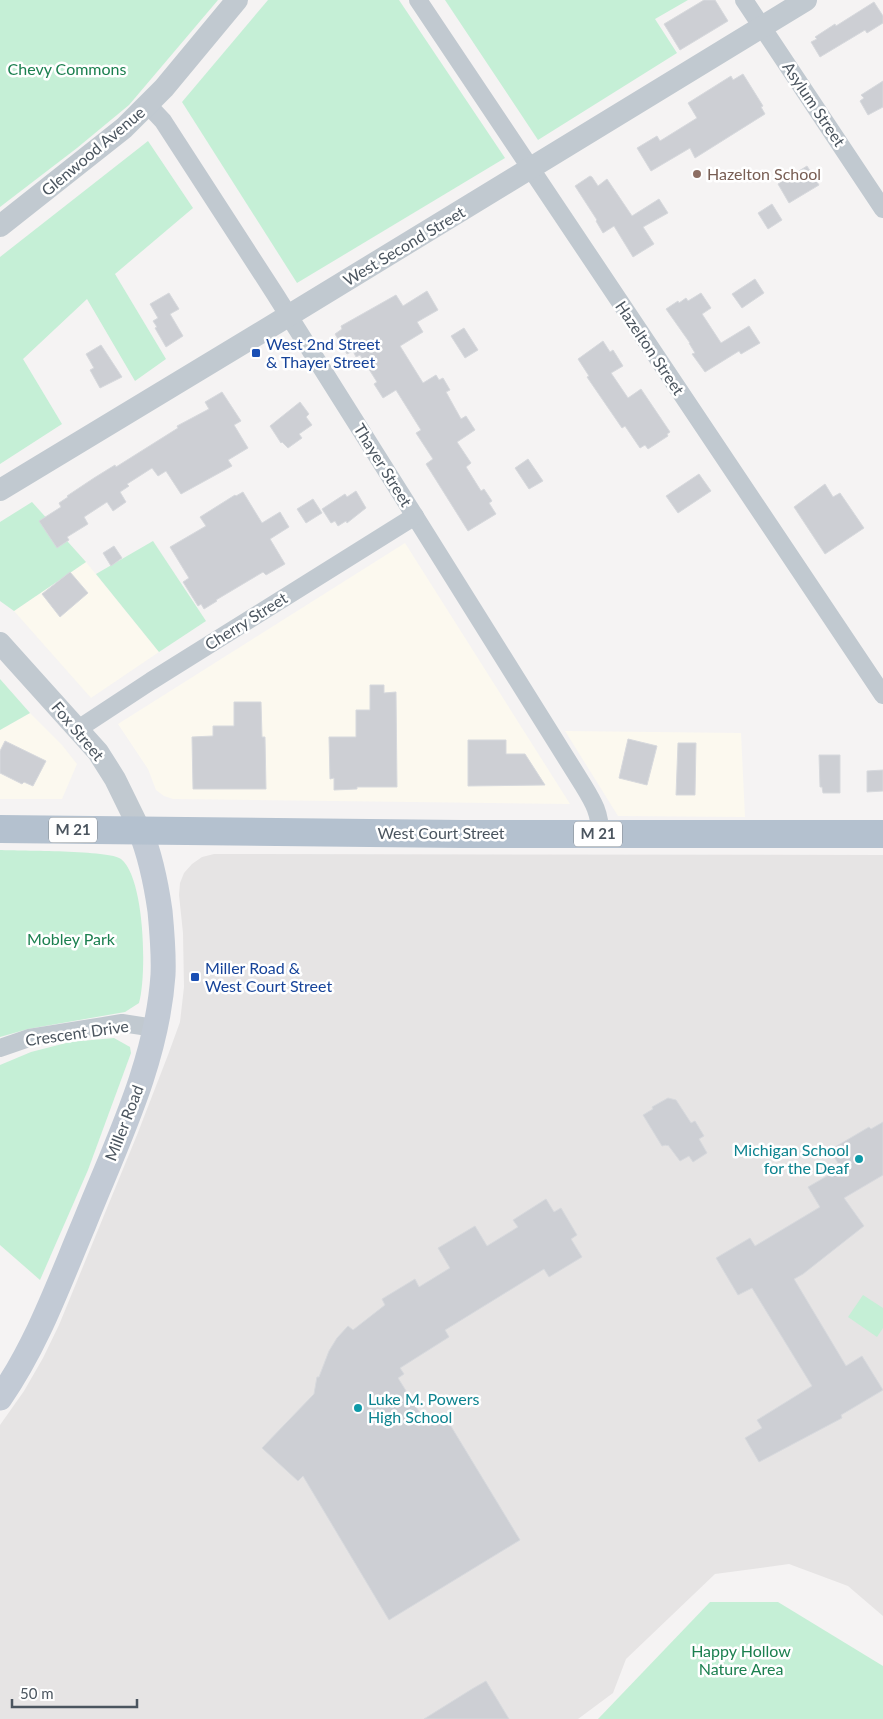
<svg xmlns="http://www.w3.org/2000/svg" width="883" height="1719" font-family="Lato,sans-serif">
  <rect width="100%" height="100%" fill="#f5f3f3"/>
  <g fill="#fcf9ef">
    <path d="M 405,543 L 570,804 L 173,799 L 164,796 L 156,790 L 148,769 L 118,724 Z"/>
    <path d="M 86,562 L 159,652 L 91,698 L 14,611 Z"/>
    <path d="M 30,713 L 62,745 L 77,764 L 62,799 L 0,799 L 0,730 Z"/>
    <path d="M 565,731 L 741,733 L 745,817 L 618,816 Z"/>
  </g>
  <path fill="#e6e4e4" d="M 214,854 L 883,855 L 883,1616 L 848,1586 L 789,1564 L 715,1574 L 626,1659 L 613,1693 L 578,1719 L 0,1719 L 0,1425 L 24,1391 L 43,1358 L 59,1325 L 137,1135 L 168,1055 L 180,1022 L 184,987 L 183,933 L 179,895 L 180,883 L 184,873 L 192,864 L 202,857 Z"/>
  <g fill="#c5efd6">
    <path d="M 0,0 L 218,0 L 129,105 L 77,148 L 0,207 Z"/>
    <path d="M 268,0 L 399,0 L 505,158 L 297,283 L 182,102 Z"/>
    <path d="M 445,0 L 688,0 L 655,19 L 677,53 L 538,140 Z"/>
    <path d="M 148,141 L 193,208 L 115,274 L 166,359 L 135,381 L 87,299 L 23,359 L 62,424 L 0,464 L 0,257 Z"/>
    <path d="M 32,502 L 86,562 L 14,611 L 0,601 L 0,522 Z"/>
    <path d="M 153,541 L 206,621 L 159,652 L 96,574 Z"/>
    <path d="M 0,679 L 30,713 L 0,730 Z"/>
    <path d="M 0,850 C 20,851 110,850 121,859 C 145,878 147,975 139,1003 L 125,1012 L 28,1029 L 0,1037 Z"/>
    <path d="M 114,1038 L 130,1047 L 131,1053 L 88,1170 L 40,1280 L 0,1245 L 0,1065 L 31,1052 L 70,1042 Z"/>
    <path d="M 863,1295 L 883,1308 L 883,1328 L 877,1337 L 848,1317 Z"/>
    <path d="M 710,1602 L 778,1602 L 883,1666 L 883,1719 L 598,1719 Z"/>
  </g>
  <g fill="#cdcfd4" stroke="#d7d9dd">
    <path d="M 704,0 L 715,0 L 728,21 L 680,50 L 664,24 Z"/>
    <path d="M 874,2 L 883,16 L 883,23 L 867,33 L 865,30 L 820,57 L 811,42 L 817,39 L 815,37 L 835,24 L 836,26 Z"/>
    <path d="M 743,74 L 763,106 L 761,107 L 765,114 L 695,158 L 690,148 L 651,171 L 637,148 L 657,136 L 660,141 L 697,118 L 688,103 L 731,76 L 733,80 Z"/>
    <path d="M 883,81 L 883,107 L 868,115 L 860,101 L 864,98 L 861,95 Z"/>
    <path d="M 807,166 L 819,185 L 789,203 L 778,184 Z"/>
    <path d="M 590,176 L 592,177 L 598,186 L 607,179 L 632,216 L 659,199 L 668,213 L 643,227 L 654,244 L 633,257 L 614,226 L 603,233 L 596,221 L 597,220 L 575,186 Z"/>
    <path d="M 772,204 L 782,220 L 768,229 L 758,213 Z"/>
    <path d="M 755,279 L 764,293 L 742,308 L 732,294 Z"/>
    <path d="M 427,291 L 438,310 L 417,322 L 423,332 L 400,346 L 423,383 L 436,375 L 439,380 L 443,378 L 450,390 L 446,392 L 461,419 L 466,416 L 475,430 L 457,442 L 471,463 L 466,467 L 481,491 L 484,489 L 492,501 L 489,503 L 496,514 L 468,531 L 426,464 L 433,459 L 416,433 L 421,430 L 396,390 L 383,398 L 374,384 L 377,382 L 360,355 L 356,357 L 353,351 L 347,354 L 335,334 L 342,329 L 341,326 L 396,295 L 403,306 Z"/>
    <path d="M 169,293 L 179,309 L 170,314 L 183,336 L 166,347 L 155,328 L 157,327 L 153,321 L 158,318 L 150,304 Z"/>
    <path d="M 701,293 L 711,308 L 702,314 L 721,343 L 749,326 L 760,343 L 741,354 L 739,351 L 705,372 L 692,354 L 695,353 L 689,343 L 690,343 L 666,309 L 678,301 L 679,303 L 686,298 L 688,301 Z"/>
    <path d="M 464,328 L 478,350 L 465,358 L 451,336 Z"/>
    <path d="M 603,341 L 610,352 L 613,350 L 623,366 L 611,373 L 628,398 L 641,389 L 670,432 L 667,434 L 668,436 L 648,449 L 645,445 L 640,448 L 625,426 L 622,428 L 587,377 L 589,376 L 578,359 Z"/>
    <path d="M 101,345 L 122,377 L 100,388 L 90,370 L 94,368 L 86,354 Z"/>
    <path d="M 222,392 L 241,421 L 234,425 L 248,448 L 228,460 L 232,466 L 181,494 L 166,471 L 158,476 L 152,468 L 127,484 L 129,486 L 120,492 L 126,502 L 113,511 L 107,502 L 84,517 L 88,524 L 67,537 L 69,540 L 57,548 L 39,521 L 61,507 L 59,503 L 68,497 L 67,496 L 94,478 L 115,465 L 116,467 L 178,428 L 177,426 L 209,409 L 205,402 Z"/>
    <path d="M 300,402 L 309,414 L 306,417 L 312,425 L 299,434 L 302,438 L 288,448 L 282,442 L 281,443 L 270,426 Z"/>
    <path d="M 528,459 L 543,481 L 529,489 L 515,468 Z"/>
    <path d="M 699,474 L 711,491 L 678,513 L 666,496 Z"/>
    <path d="M 825,484 L 833,497 L 840,493 L 864,528 L 825,554 L 794,507 Z"/>
    <path d="M 356,491 L 366,508 L 347,523 L 346,521 L 338,526 L 335,521 L 331,523 L 322,509 L 345,494 L 347,497 Z"/>
    <path d="M 243,492 L 262,523 L 280,512 L 289,527 L 270,539 L 285,564 L 266,575 L 263,572 L 216,600 L 217,601 L 204,609 L 201,604 L 198,606 L 183,582 L 189,578 L 170,547 L 206,526 L 200,517 L 235,495 L 236,496 Z"/>
    <path d="M 313,499 L 322,513 L 306,523 L 297,509 Z"/>
    <path d="M 114,546 L 122,558 L 111,566 L 103,553 Z"/>
    <path d="M 70,572 L 88,593 L 60,617 L 42,594 Z"/>
    <path d="M 370,685 L 384,685 L 384,693 L 396,692 L 397,787 L 357,787 L 357,789 L 334,790 L 334,778 L 330,779 L 329,737 L 356,737 L 356,710 L 370,710 Z"/>
    <path d="M 234,702 L 261,702 L 262,737 L 265,737 L 266,789 L 193,789 L 192,737 L 213,736 L 213,726 L 234,726 Z"/>
    <path d="M 628,739 L 657,746 L 647,785 L 619,778 Z"/>
    <path d="M 468,740 L 506,740 L 506,754 L 525,754 L 545,785 L 468,786 Z"/>
    <path d="M 5,741 L 46,761 L 33,786 L 24,782 L 22,784 L 0,773 L 0,751 Z"/>
    <path d="M 678,743 L 696,743 L 695,795 L 676,795 Z"/>
    <path d="M 819,755 L 840,755 L 840,793 L 823,793 L 822,787 L 820,787 Z"/>
    <path d="M 883,770 L 883,791 L 867,792 L 867,771 Z"/>
    <path d="M 668,1098 L 676,1100 L 691,1123 L 695,1121 L 704,1136 L 699,1139 L 707,1153 L 693,1162 L 689,1156 L 680,1161 L 668,1145 L 667,1146 L 666,1145 L 662,1146 L 643,1115 L 653,1109 L 652,1107 Z"/>
    <path d="M 883,1122 L 883,1175 L 844,1198 L 864,1226 L 803,1274 L 794,1279 L 846,1366 L 862,1356 L 883,1390 L 841,1415 L 842,1418 L 759,1462 L 745,1438 L 762,1428 L 757,1420 L 812,1386 L 752,1288 L 738,1295 L 716,1258 L 750,1238 L 755,1246 L 820,1207 L 808,1187 L 841,1168 L 830,1150 L 869,1127 L 871,1129 Z"/>
    <path d="M 546,1199 L 554,1212 L 561,1208 L 577,1235 L 571,1239 L 582,1257 L 549,1277 L 544,1269 L 445,1330 L 449,1337 L 400,1368 L 404,1374 L 398,1378 L 428,1426 L 439,1420 L 443,1426 L 449,1423 L 520,1540 L 389,1620 L 303,1476 L 298,1481 L 262,1448 L 314,1394 L 317,1377 L 319,1377 L 329,1351 L 337,1338 L 348,1326 L 353,1330 L 385,1305 L 382,1299 L 415,1279 L 419,1287 L 450,1268 L 438,1248 L 475,1226 L 487,1246 L 518,1227 L 513,1220 Z"/>
    <path d="M 486,1681 L 509,1719 L 424,1719 L 472,1689 Z"/>
  </g>
  <g fill="none" stroke-linecap="round" stroke-linejoin="round">
    <g stroke="#c1c9d0" stroke-width="18">
      <path d="M 418,0 L 883,695"/>
      <path d="M 744,0 L 883,209"/>
      <path d="M 148,105 L 163,121 L 275,294 L 406,502 L 583,785 C 594,803 600,813 600,834"/>
      <path d="M 78,729 L 151,681 L 415,516"/>
      <path d="M 0,1048 L 29,1038 L 122,1023 L 155,1028"/>
    </g>
    <g stroke="#c1c9d0" stroke-width="22">
      <path d="M 0,226 L 124,128 L 164,88 L 237,0"/>
      <path d="M 0,490 L 270,327 L 806,0"/>
      <path d="M 0,643 L 98,752 L 115,779 L 140,830"/>
    </g>
    <path stroke="#c2cad5" stroke-width="25" d="M 0,1398 C 37,1345 59,1283 84,1224 C 116,1144 157,1063 163,975 C 164,954 162,932 160,911 C 156,883 151,857 140,830"/>
    <path stroke="#b4c1cf" stroke-width="28" d="M 0,829 L 462,834 L 883,834"/>
  </g>
  <circle fill="#8d6e63" stroke="#fff" stroke-width="2" cx="697" cy="174" r="5"/>
  <g fill="#1a4fb4" stroke="#fff" stroke-width="2">
    <rect x="251" y="348" width="10" height="10" rx="2.5"/>
    <rect x="190" y="972" width="10" height="10" rx="2.5"/>
  </g>
  <g fill="#0f9aa8" stroke="#fff" stroke-width="2">
    <circle cx="859" cy="1159" r="5"/>
    <circle cx="358" cy="1408" r="5"/>
  </g>
  <g text-anchor="middle" stroke-width="5" stroke-linejoin="round" paint-order="stroke">
    <g fill="#fff" stroke="#81888f" stroke-width="1">
      <rect x="49" y="817.5" width="48" height="25" rx="4"/>
      <rect x="574" y="821.5" width="48" height="25" rx="4"/>
    </g>
    <g font-size="15" font-weight="bold" fill="#4b555f">
      <text x="73" y="835">M 21</text>
      <text x="598" y="839">M 21</text>
    </g>
    <g font-size="16" fill="#1c8050" stroke="#fff">
      <text x="67" y="75">Chevy Commons</text>
      <text x="71" y="945">Mobley Park</text>
      <text x="741" y="1657">Happy Hollow<tspan x="741" dy="18">Nature Area</tspan></text>
    </g>
    <g font-size="16" fill="#4b555f" stroke="#fff">
      <text transform="translate(814 104) rotate(56)" y="6">Asylum Street</text>
      <text transform="translate(93 151) rotate(-40)" y="6">Glenwood Avenue</text>
      <text transform="translate(404 246) rotate(-31)" y="6">West Second Street</text>
      <text transform="translate(650 348) rotate(56)" y="6">Hazelton Street</text>
      <text transform="translate(383 465) rotate(58)" y="6">Thayer Street</text>
      <text transform="translate(246 621) rotate(-32)" y="6">Cherry Street</text>
      <text transform="translate(78 731) rotate(50)" y="6">Fox Street</text>
      <text x="441" y="839">West Court Street</text>
      <text transform="translate(77 1033) rotate(-8)" y="6">Crescent Drive</text>
      <text transform="translate(124 1123) rotate(-69)" y="6">Miller Road</text>
    </g>
    <g font-size="16" fill="#785e54" stroke="#fff" text-anchor="start">
      <text x="707" y="180">Hazelton School</text>
    </g>
    <g font-size="16" fill="#164399" stroke="#fff" text-anchor="start">
      <text x="266" y="350">West 2nd Street<tspan x="266" dy="18">&amp; Thayer Street</tspan></text>
      <text x="205" y="974">Miller Road &amp;<tspan x="205" dy="18">West Court Street</tspan></text>
    </g>
    <g font-size="16" fill="#0d838f" stroke="#fff" text-anchor="end">
      <text x="849" y="1156">Michigan School<tspan x="849" dy="18">for the Deaf</tspan></text>
      <text x="368" y="1405" text-anchor="start">Luke M. Powers<tspan x="368" dy="18">High School</tspan></text>
    </g>
  </g>
  <path d="M12 1699v8h125v-8" fill="none" stroke="#4b555f" stroke-width="2.5"/>
  <text x="20" y="1699" font-size="15" fill="#4b555f" stroke="#ffffff" stroke-width="4" paint-order="stroke">50 m</text>
</svg>
